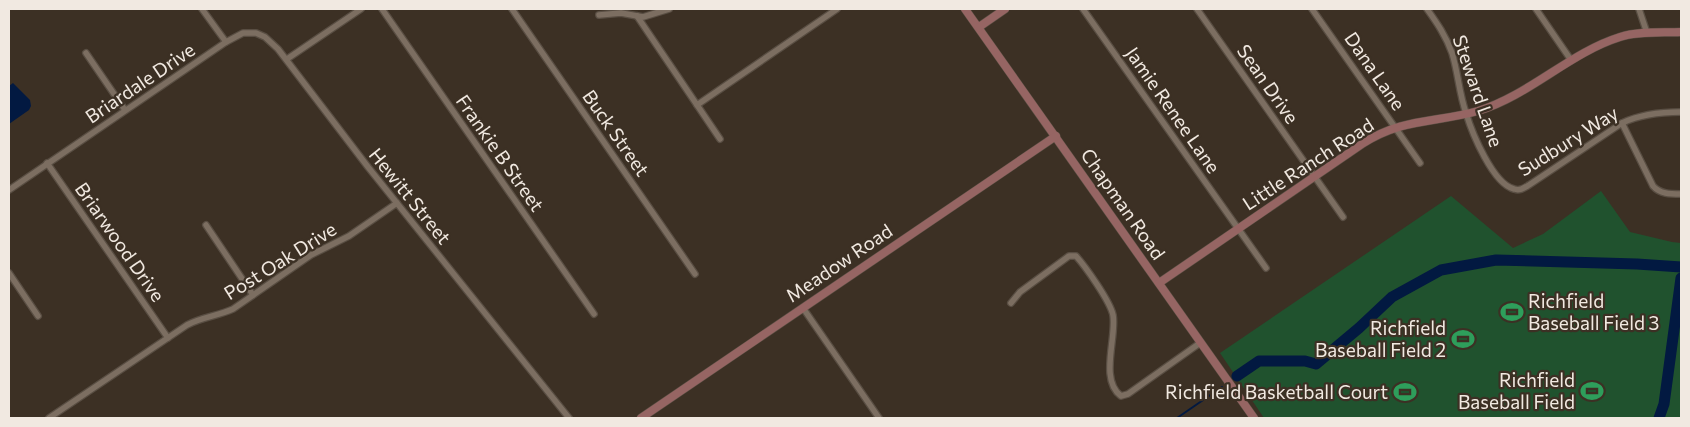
<svg xmlns="http://www.w3.org/2000/svg" width="1690" height="427" font-family="Commissioner,sans-serif">
  <rect width="100%" height="100%" fill="#3c3024"/>
  <path fill="#20522e" d="M 1601,191 L 1630,232 L 1672,242 L 1681,243 L 1681,418 L 1264,418 L 1220,353 L 1451,196 L 1513,248 L 1543,234 Z"/>
  <path fill="#021941" d="M 13,83 L 30,100 L 31,106 L 29,110 L 9,124 L 9,86 Z"/>
  <g fill="none" stroke-linecap="round" stroke-linejoin="round">
    <path stroke="#021941" stroke-width="2" d="M 1177,418 L 1222,387"/>
    <g stroke="#021941" stroke-width="11">
      <path d="M 1237,376 L 1259,361 L 1305,361 L 1316,364 L 1359,328 L 1392,297 L 1441,270 L 1496,260 L 1637,264 L 1681,267"/>
      <path d="M 1659,418 L 1664,404 L 1681,278"/>
    </g>
    <defs>
      <g id="street">
        <path d="M 202,9 L 226,42"/>
        <path d="M 382,9 L 594,314"/>
        <path d="M 512,9 L 695,274"/>
        <path d="M 1083,9 L 1266,268"/>
        <path d="M 1197,9 L 1343,217"/>
        <path d="M 1312,9 L 1420,163"/>
        <path d="M 1427,9 C 1437,23 1446,36 1452,53 C 1458,72 1459,93 1466,113 C 1472,133 1493,184 1514,189 C 1520,191 1524,188 1529,185 L 1622,123 C 1641,114 1660,112 1681,112"/>
        <path d="M 1536,9 L 1571,60"/>
        <path d="M 1639,9 L 1647,33"/>
        <path d="M 599,15 L 621,13 L 643,17 L 669,9"/>
        <path d="M 637,16 L 720,139"/>
        <path d="M 86,53 L 125,110"/>
        <path d="M 287,59 L 361,9"/>
        <path d="M 697,105 L 837,9"/>
        <path d="M 1622,123 L 1653,186 C 1660,194 1670,194 1681,194"/>
        <path d="M 47,163 L 168,338"/>
        <path d="M 9,190 L 226,42 L 243,33 L 256,33 L 265,37 L 278,49 L 368,167 L 569,418"/>
        <path d="M 206,225 L 253,295"/>
        <path d="M 9,273 L 38,316"/>
        <path d="M 1011,303 L 1020,292 L 1069,256 L 1076,256 C 1085,266 1110,301 1113,315 C 1117,337 1099,380 1121,396 L 1128,394 L 1200,343"/>
        <path d="M 803,308 L 879,418"/>
        <path d="M 49,418 L 187,325 C 202,317 218,316 233,309 L 311,255 L 349,236 L 397,203"/>
      </g>
      <g id="secondary">
        <path d="M 965,9 L 1254,418"/>
        <path d="M 979,27 L 1005,9"/>
        <path d="M 1159,283 L 1362,144 C 1402,118 1435,123 1478,111 C 1530,95 1569,53 1620,37 C 1639,31 1662,33 1681,32"/>
        <path d="M 641,418 L 1056,136"/>
      </g>
    </defs>
    <use href="#street" stroke="#594e43" stroke-width="8"/>
    <use href="#secondary" stroke="#594e43" stroke-width="9"/>
    <use href="#street" stroke="#7c6e61" stroke-width="5.5"/>
    <use href="#secondary" stroke="#966563" stroke-width="8"/>
  </g>
  <defs>
    <symbol id="stadium-bare" viewBox="-9 -9 18 18"><path d="M0-5a6.5 5 0 1 0 0 10a6.5 5 0 1 0 0-10ZM-3.5-1.8h7v3.6h-7Z" fill="#2e9e5b" stroke="#3c3024" stroke-width="2.5" paint-order="stroke"/></symbol>
  </defs>
  <g fill-rule="evenodd">
    <use href="#stadium-bare" x="1496" y="296" width="32" height="32"/>
    <use href="#stadium-bare" x="1447" y="323" width="32" height="32"/>
    <use href="#stadium-bare" x="1576" y="375" width="32" height="32"/>
    <use href="#stadium-bare" x="1389" y="376" width="32" height="32"/>
  </g>
  <g text-anchor="middle" stroke-width="4.5" stroke-linejoin="round" paint-order="stroke">
    <g font-size="19" fill="#f1e9e1" stroke="#3c3024">
      <text transform="translate(1375 71) rotate(55)" y="7">Dana Lane</text>
      <text transform="translate(140 83) rotate(-34)" y="7">Briardale Drive</text>
      <text transform="translate(1268 84) rotate(55)" y="7">Sean Drive</text>
      <text transform="translate(1478 91) rotate(71)" y="7">Steward Lane</text>
      <text transform="translate(1173 110) rotate(55)" y="7">Jamie Renee Lane</text>
      <text transform="translate(616 133) rotate(55)" y="7">Buck Street</text>
      <text transform="translate(1568 141) rotate(-32)" y="7">Sudbury Way</text>
      <text transform="translate(500 153) rotate(55)" y="7">Frankie B Street</text>
      <text transform="translate(1308 164) rotate(-33)" y="7">Little Ranch Road</text>
      <text transform="translate(410 196) rotate(51)" y="7">Hewitt Street</text>
      <text transform="translate(1123 204) rotate(55)" y="7">Chapman Road</text>
      <text transform="translate(120 242) rotate(55)" y="7">Briarwood Drive</text>
      <text transform="translate(280 261) rotate(-32)" y="7">Post Oak Drive</text>
      <text transform="translate(839 263) rotate(-34)" y="7">Meadow Road</text>
    </g>
    <g font-size="19" fill="#f1e9e1" stroke="#3c3024" text-anchor="end">
      <text x="1528" y="308" text-anchor="start">Richfield<tspan x="1528" dy="22">Baseball Field 3</tspan></text>
      <text x="1446" y="335">Richfield<tspan x="1446" dy="22">Baseball Field 2</tspan></text>
      <text x="1575" y="387">Richfield<tspan x="1575" dy="22">Baseball Field</tspan></text>
      <text x="1388" y="399">Richfield Basketball Court</text>
    </g>
  </g>
  <rect width="1690" height="427" fill="none" stroke="#f1e9e1" stroke-width="20"/>
</svg>
